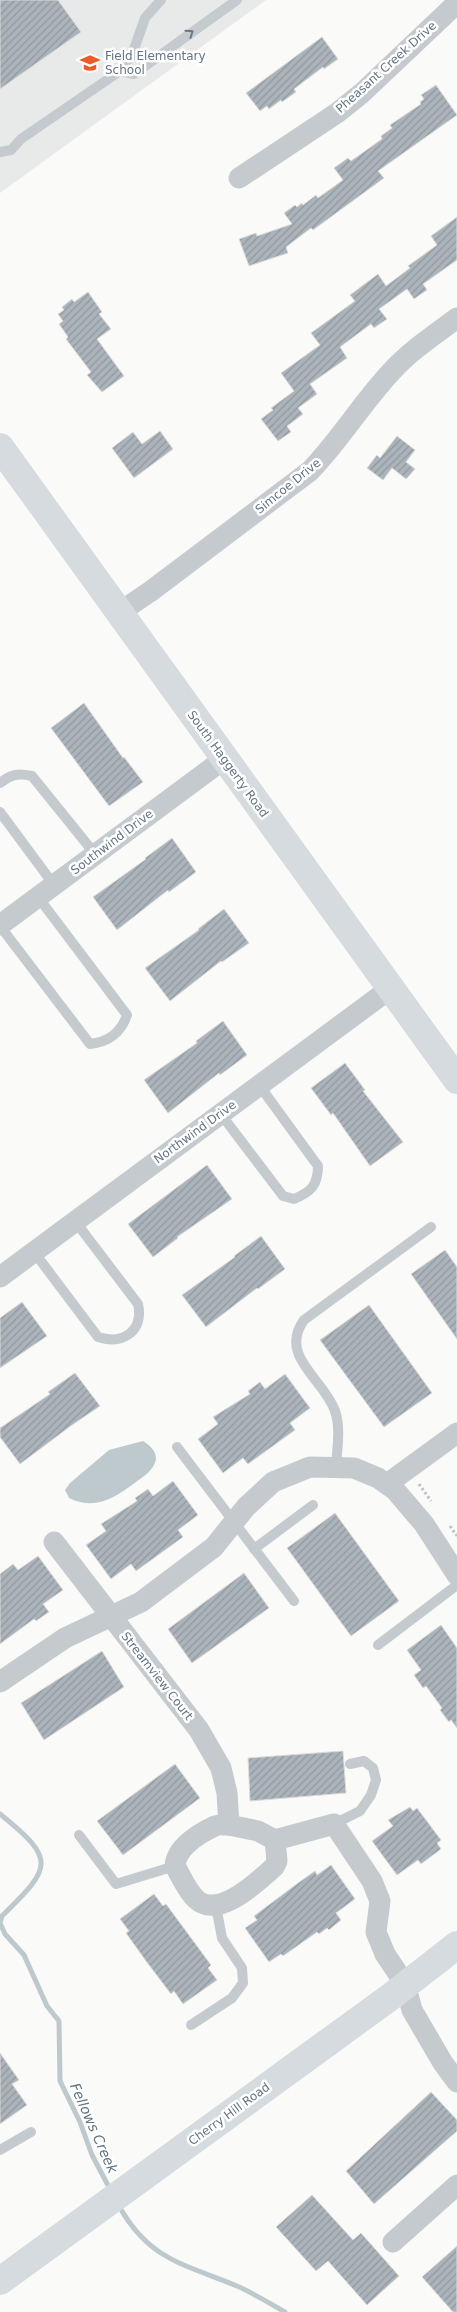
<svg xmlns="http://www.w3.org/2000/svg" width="457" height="2312" font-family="'DejaVu Sans',sans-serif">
  <defs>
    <pattern id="building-hatch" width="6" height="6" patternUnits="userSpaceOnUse" patternTransform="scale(1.25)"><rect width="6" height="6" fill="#acb4bb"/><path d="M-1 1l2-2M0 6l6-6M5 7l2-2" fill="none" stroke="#90979e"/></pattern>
  </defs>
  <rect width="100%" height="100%" fill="#fafaf8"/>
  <path fill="#e8e9e9" d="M 0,0 L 266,0 L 0,193 Z"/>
  <path fill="#bec9cd" d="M 143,1441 C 149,1445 156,1450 156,1459 C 154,1470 144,1476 136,1482 C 114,1498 96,1511 69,1498 L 65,1490 L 70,1483 L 109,1450 Z"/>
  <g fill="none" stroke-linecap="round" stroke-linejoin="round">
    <g stroke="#bec9cd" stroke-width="5">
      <path d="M 0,1814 C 57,1860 52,1867 2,1916 L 0,1923 L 5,1934 L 24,1955 L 47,2006 L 59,2021 L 60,2081 L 80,2122 L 92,2155 L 111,2191"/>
      <path d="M 119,2206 C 149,2260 184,2264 237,2286 C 253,2293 269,2303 285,2312"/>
    </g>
  </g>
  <g fill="url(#building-hatch)" stroke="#dcdcda">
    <path d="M 0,0 L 58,0 L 81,32 L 0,89 Z"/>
    <path d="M 322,37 L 338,59 L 324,69 L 323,67 L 294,89 L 296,92 L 282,102 L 281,100 L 269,109 L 267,106 L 260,111 L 246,93 Z"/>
    <path d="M 436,85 L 457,115 L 378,171 L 384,178 L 313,230 L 311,228 L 286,247 L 288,253 L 249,266 L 239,239 L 256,233 L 257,236 L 292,224 L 284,213 L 295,205 L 297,207 L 302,203 L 303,205 L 316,195 L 318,198 L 343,180 L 334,168 L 348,158 L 351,161 L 382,139 L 381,136 L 392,128 L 390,125 L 421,104 L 420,102 L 424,99 L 421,95 Z"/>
    <path d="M 457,217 L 457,260 L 423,284 L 427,290 L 414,299 L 407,289 L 379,309 L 387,319 L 374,328 L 371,324 L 340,347 L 347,358 L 310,384 L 317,394 L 298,408 L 303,414 L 287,426 L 291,432 L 278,441 L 261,419 L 273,410 L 271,408 L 294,391 L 281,373 L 320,345 L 311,333 L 355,301 L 350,295 L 378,274 L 386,286 L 410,268 L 408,266 L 437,245 L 431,236 Z"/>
    <path d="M 88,292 L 102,312 L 99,314 L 111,329 L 97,339 L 124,376 L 102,392 L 87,375 L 91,372 L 66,339 L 68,337 L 59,324 L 63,321 L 58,314 L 64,310 L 62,307 L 72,299 L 74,302 Z"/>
    <path d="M 160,431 L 173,449 L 134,478 L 112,448 L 133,432 L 142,444 Z"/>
    <path d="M 397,436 L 415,450 L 406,462 L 415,469 L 406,479 L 392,468 L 383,480 L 367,468 L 377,455 L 380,458 Z"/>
    <path d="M 84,703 L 123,758 L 124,757 L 143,782 L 109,806 L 51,728 Z"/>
    <path d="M 172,838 L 196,872 L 169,892 L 168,890 L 117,930 L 93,897 L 146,859 L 145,858 Z"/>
    <path d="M 224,909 L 249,943 L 222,962 L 221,961 L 170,1001 L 145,968 L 199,930 L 198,929 Z"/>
    <path d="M 223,1021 L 247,1055 L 220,1075 L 219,1073 L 168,1113 L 144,1080 L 197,1043 L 196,1041 Z"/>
    <path d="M 345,1063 L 365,1090 L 363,1091 L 403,1142 L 370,1166 L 333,1113 L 331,1115 L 311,1088 Z"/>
    <path d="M 207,1165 L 232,1199 L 177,1237 L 178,1238 L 153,1257 L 128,1224 Z"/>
    <path d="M 261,1236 L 285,1269 L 258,1289 L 257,1288 L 206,1327 L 182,1295 L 235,1257 L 234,1256 Z"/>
    <path d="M 445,1250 L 457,1267 L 457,1339 L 411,1274 Z"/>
    <path d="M 22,1302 L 47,1336 L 0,1368 L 0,1318 Z"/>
    <path d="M 369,1305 L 432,1393 L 384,1427 L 320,1340 Z"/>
    <path d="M 75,1373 L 100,1406 L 72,1425 L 20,1464 L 0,1437 L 0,1428 L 50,1394 L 48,1392 Z"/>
    <path d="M 285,1374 L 310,1408 L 290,1423 L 295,1430 L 248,1464 L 243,1458 L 223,1473 L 198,1439 L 218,1424 L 213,1417 L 250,1394 L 248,1391 L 260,1382 L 265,1389 Z"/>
    <path d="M 173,1481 L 198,1515 L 178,1530 L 183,1537 L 136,1571 L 131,1564 L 111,1579 L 86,1545 L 106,1531 L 101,1524 L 137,1501 L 135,1498 L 148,1489 L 153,1496 Z"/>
    <path d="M 335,1513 L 399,1601 L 351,1636 L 287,1548 Z"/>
    <path d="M 38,1556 L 63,1590 L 43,1604 L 49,1612 L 36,1621 L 34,1619 L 0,1644 L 0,1574 L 13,1564 L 18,1570 Z"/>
    <path d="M 244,1573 L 269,1608 L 192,1663 L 168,1629 Z"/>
    <path d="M 441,1625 L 457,1648 L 457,1728 L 451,1720 L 449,1722 L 440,1710 L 442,1708 L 426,1686 L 423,1688 L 414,1675 L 421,1670 L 407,1650 Z"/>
    <path d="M 102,1651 L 124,1687 L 44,1740 L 21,1703 Z"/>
    <path d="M 343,1751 L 346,1793 L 250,1801 L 248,1758 Z"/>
    <path d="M 175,1764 L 200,1798 L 123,1855 L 97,1821 Z"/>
    <path d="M 410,1807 L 413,1811 L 417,1808 L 441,1840 L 437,1843 L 441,1849 L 421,1864 L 418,1860 L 397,1875 L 372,1841 L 393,1826 L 388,1820 Z"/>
    <path d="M 331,1865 L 355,1899 L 336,1913 L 341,1920 L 329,1930 L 327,1928 L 319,1934 L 317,1932 L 283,1956 L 281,1954 L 269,1962 L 245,1928 L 257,1920 L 254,1916 L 298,1883 L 315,1871 L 317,1875 Z"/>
    <path d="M 154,1894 L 163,1906 L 166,1904 L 211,1965 L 208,1968 L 217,1980 L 183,2004 L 174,1991 L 171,1994 L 146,1961 L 126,1933 L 129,1931 L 120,1919 Z"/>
    <path d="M 0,2053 L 19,2080 L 12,2084 L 27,2105 L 0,2124 Z"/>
    <path d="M 431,2092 L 457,2120 L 457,2131 L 374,2204 L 346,2171 Z"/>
    <path d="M 312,2195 L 353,2240 L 361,2233 L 399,2276 L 367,2305 L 328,2261 L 316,2271 L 276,2227 Z"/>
    <path d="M 457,2246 L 457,2312 L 453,2312 L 422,2277 Z"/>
  </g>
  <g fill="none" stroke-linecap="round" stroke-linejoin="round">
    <g stroke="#bfc2c5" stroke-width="3" stroke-dasharray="2.5 2.5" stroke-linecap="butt">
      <path d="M 419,1484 L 431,1501"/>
      <path d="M 450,1526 L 457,1536"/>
    </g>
    <g stroke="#c5cace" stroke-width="10">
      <path d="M 120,71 L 134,74 L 237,0"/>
      <path d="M 0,152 L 11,150 L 21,139 L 120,71 L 132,55 L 145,18 L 161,0"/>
      <path d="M 0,783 C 12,774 18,773 32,776 L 95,854"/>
      <path d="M 0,812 L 54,885"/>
      <path d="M 0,926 L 90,1044 C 109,1042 121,1033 127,1015 L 38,897"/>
      <path d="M 220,1113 L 283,1196 L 294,1199 C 311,1192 318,1185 318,1166 L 259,1085"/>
      <path d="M 34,1252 L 98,1337 C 123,1345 144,1331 138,1304 L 75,1221"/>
      <path d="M 177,1447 L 294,1601"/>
      <path d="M 336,1466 C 337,1449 341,1428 335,1411 C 324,1379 278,1356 304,1320 L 431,1227"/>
      <path d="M 254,1549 L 313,1505"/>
      <path d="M 378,1645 L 457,1585"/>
      <path d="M 334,1824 L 360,1811 L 371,1795 L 376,1780 L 373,1768 L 364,1761 L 350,1764"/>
      <path d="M 79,1835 L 116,1884 L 175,1866"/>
      <path d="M 191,2025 L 232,1998 L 243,1983 L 242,1968 L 222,1938 L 216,1906"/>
      <path d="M 0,2150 L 31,2132"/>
    </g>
    <g stroke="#c5cace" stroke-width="21">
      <path d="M 239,178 L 337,113 L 362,93 L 457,3"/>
      <path d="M 120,612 L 151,591 L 310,471 C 340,440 362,403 391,372 C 410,351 434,335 457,318"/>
      <path d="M 0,925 L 224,759"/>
      <path d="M 0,1277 L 391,988"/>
      <path d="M 387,1484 L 457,1433"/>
      <path d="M 54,1542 L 199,1730 L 221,1768 L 227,1793 L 229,1825 C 224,1825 217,1824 213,1827 C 198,1834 176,1848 175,1866 C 181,1876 187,1891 196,1899 C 218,1920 257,1882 274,1867 L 277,1861 L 275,1840 L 334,1824 L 372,1881 L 380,1901 L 376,1932 L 385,1954 L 405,1984 L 412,2010 L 443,2063 L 457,2082"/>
      <path d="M 0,1682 L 65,1638 L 141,1602 L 214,1547 L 246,1507 L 273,1482 L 310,1467 L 354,1468 L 378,1478 L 395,1490 L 424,1524 L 457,1575"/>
      <path d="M 229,1825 L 258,1831 L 275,1840"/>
      <path d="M 393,2242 L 457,2185"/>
    </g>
    <g stroke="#d6dbdf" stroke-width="28">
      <path d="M 0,447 L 457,1080"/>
      <path d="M 0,2281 L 393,1995 L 457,1945"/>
    </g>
  </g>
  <defs><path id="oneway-chevron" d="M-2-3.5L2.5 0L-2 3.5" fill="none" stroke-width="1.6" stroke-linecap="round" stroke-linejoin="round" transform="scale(1.25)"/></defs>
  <use stroke="#697888" href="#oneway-chevron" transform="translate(190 33) rotate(-35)"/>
  <defs>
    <symbol id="school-bare" viewBox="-9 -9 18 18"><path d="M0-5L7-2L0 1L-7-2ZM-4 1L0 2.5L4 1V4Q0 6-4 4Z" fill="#eb5c27" stroke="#fff" stroke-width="2.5" paint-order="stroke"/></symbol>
  </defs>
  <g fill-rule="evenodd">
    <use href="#school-bare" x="76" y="49" width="28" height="28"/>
  </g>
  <g text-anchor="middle" stroke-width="5" stroke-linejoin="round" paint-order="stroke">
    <g font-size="12" fill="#647484" stroke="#fff" text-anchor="start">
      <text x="105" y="60">Field Elementary<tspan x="105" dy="14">School</tspan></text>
    </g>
    <g font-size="12" fill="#647484" stroke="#fff">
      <text transform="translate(386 67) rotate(-42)" y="4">Pheasant Creek Drive</text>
      <text transform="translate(288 486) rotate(-39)" y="4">Simcoe Drive</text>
      <text transform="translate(228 764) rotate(54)" y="4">South Haggerty Road</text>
      <text transform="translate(112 842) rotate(-37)" y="4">Southwind Drive</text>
      <text transform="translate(195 1132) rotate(-36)" y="4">Northwind Drive</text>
      <text transform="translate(157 1676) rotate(52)" y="4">Streamview Court</text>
      <text transform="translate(229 2114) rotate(-36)" y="4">Cherry Hill Road</text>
    </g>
    <g font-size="14" font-style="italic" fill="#5e747d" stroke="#fff">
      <text transform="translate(94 2128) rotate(66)" y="5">Fellows Creek</text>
    </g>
  </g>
</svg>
